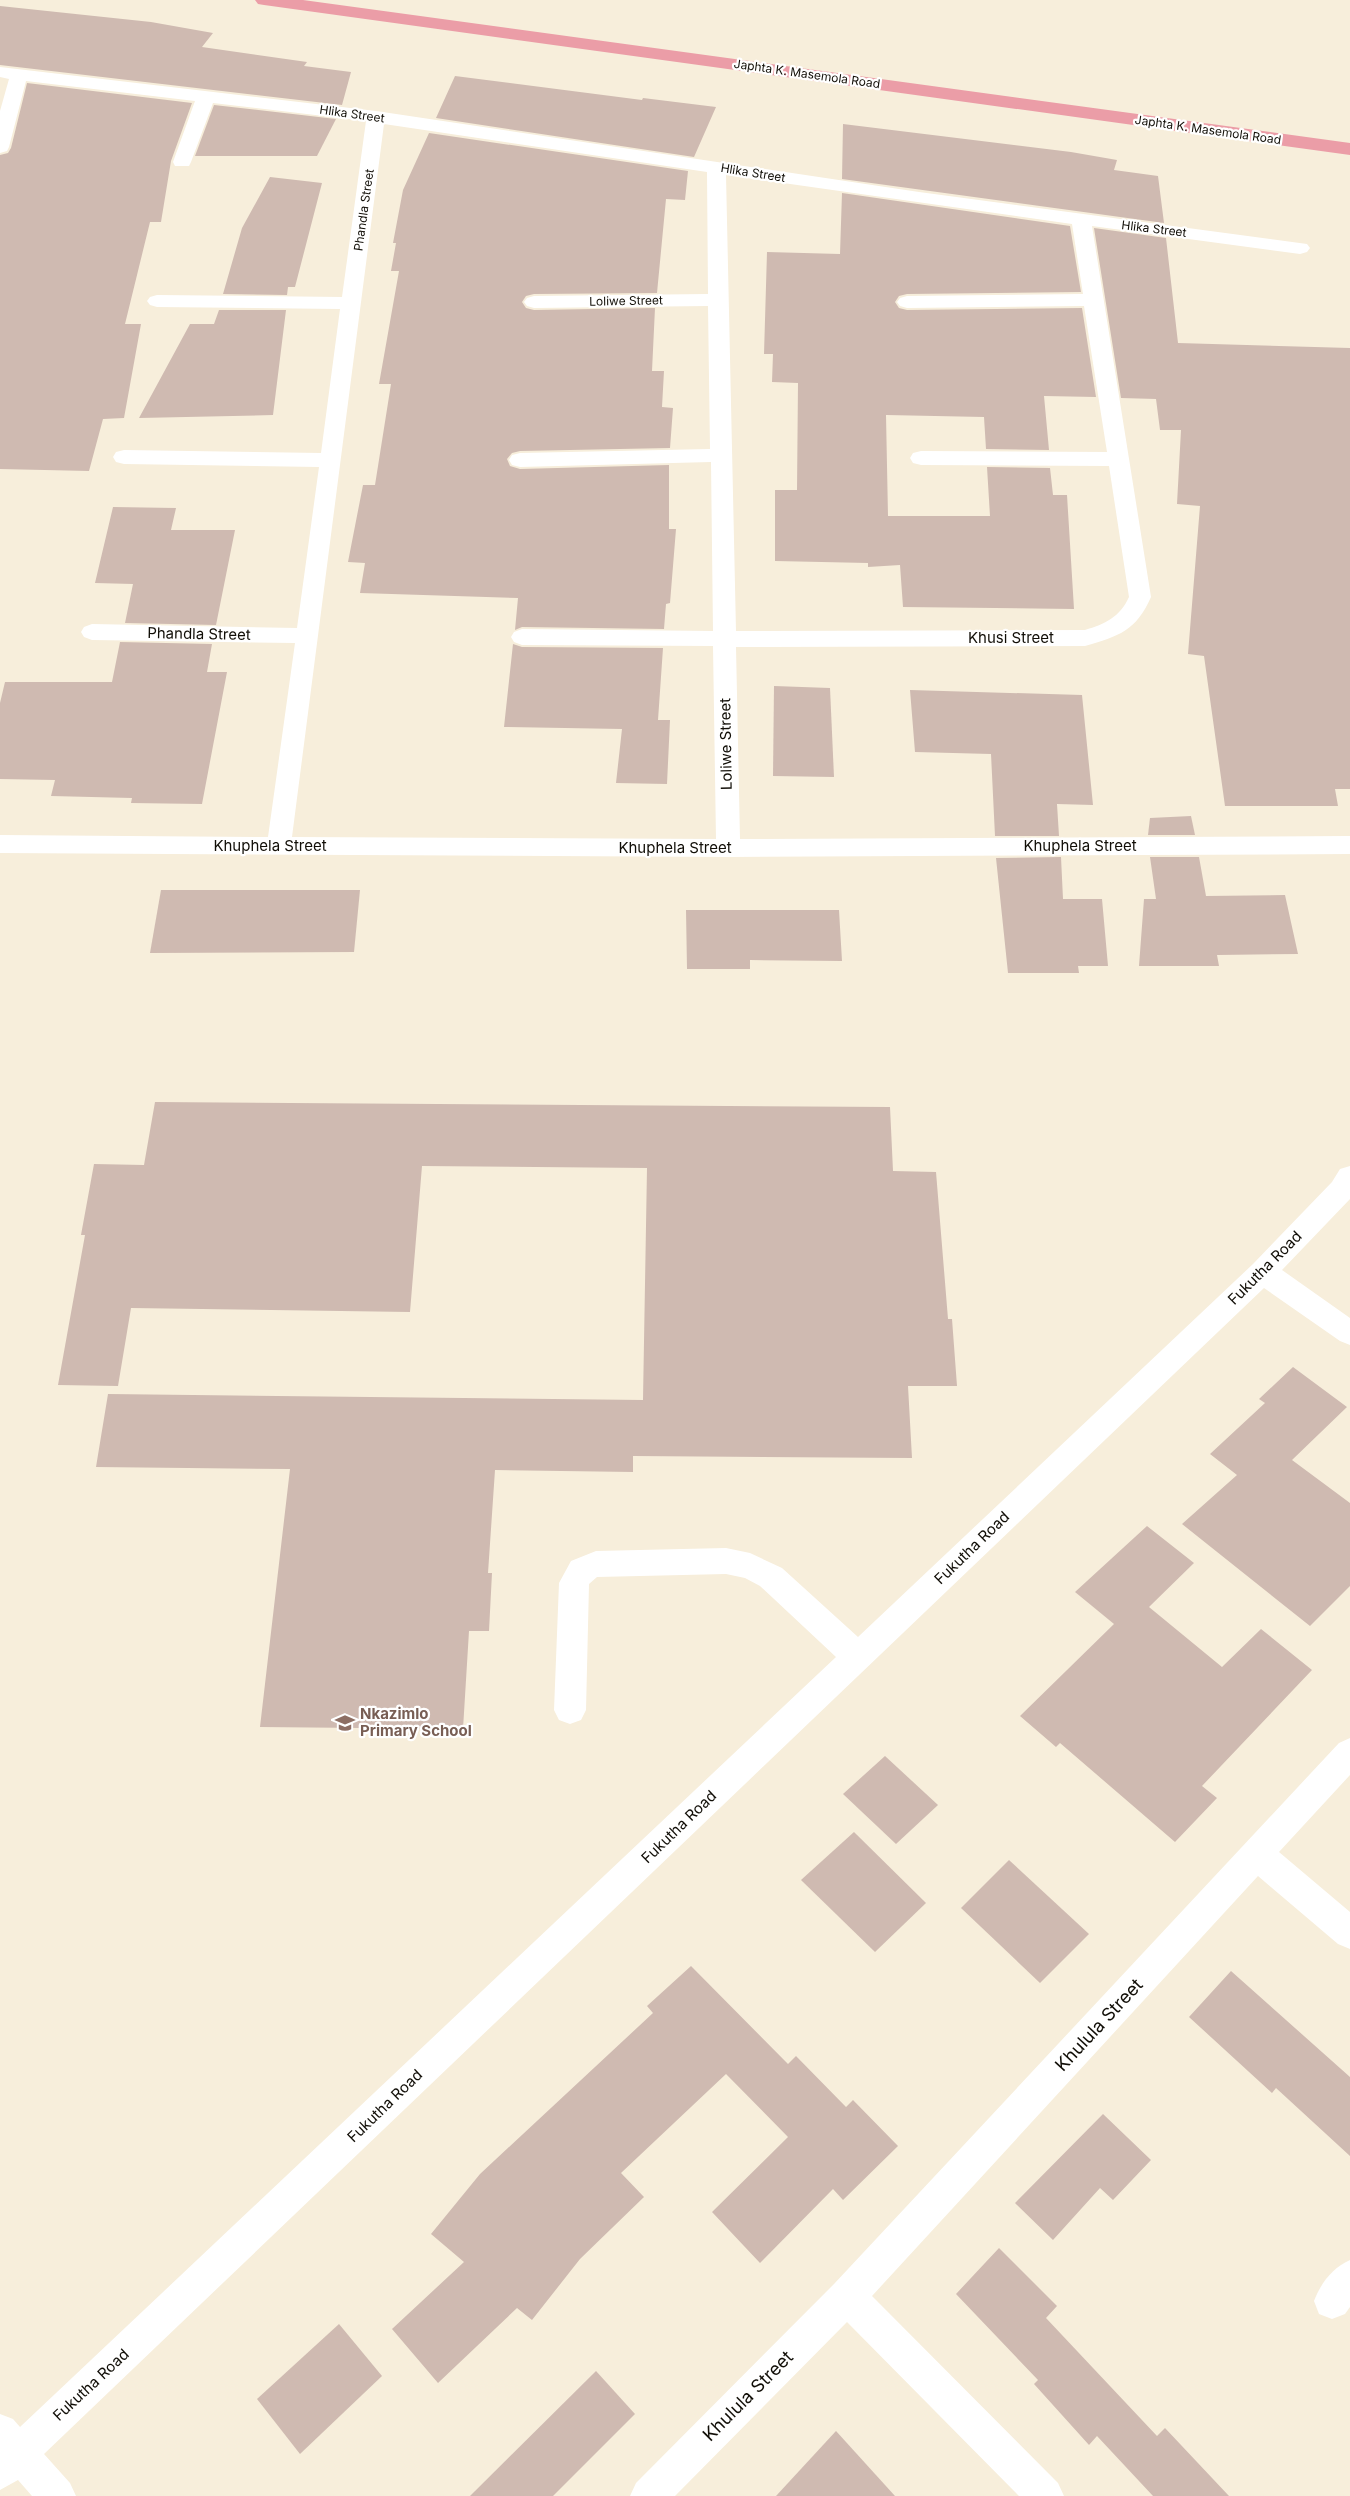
<svg xmlns="http://www.w3.org/2000/svg" width="1350" height="2496" font-family="Inter,sans-serif">
  <rect width="100%" height="100%" fill="#f7eedb"/>
  <g fill="#cfbab1">
    <path d="M 0,6 L 151,22 L 213,33 L 202,47 L 307,62 L 304,66 L 351,72 L 342,105 L 0,65 Z"/>
    <path d="M 455,76 L 642,100 L 643,98 L 716,107 L 694,157 L 436,118 Z"/>
    <path d="M 27,83 L 192,103 L 171,161 L 161,222 L 150,222 L 125,324 L 141,324 L 124,418 L 103,419 L 89,471 L 0,469 L 0,155 L 8,153 L 11,148 Z"/>
    <path d="M 214,105 L 336,119 L 317,156 L 195,156 Z"/>
    <path d="M 843,124 L 1071,152 L 1117,160 L 1114,170 L 1158,176 L 1164,223 L 842,179 Z"/>
    <path d="M 429,133 L 688,171 L 685,200 L 666,199 L 657,293 L 534,294 L 526,296 L 522,302 L 526,308 L 534,310 L 655,308 L 652,371 L 664,371 L 662,407 L 673,408 L 670,448 L 520,451 L 512,453 L 507,459 L 510,466 L 520,469 L 669,465 L 669,529 L 676,529 L 670,603 L 666,604 L 664,629 L 522,627 L 515,630 L 518,598 L 360,593 L 365,563 L 348,562 L 363,485 L 375,485 L 391,384 L 379,384 L 399,271 L 391,271 L 396,243 L 393,243 L 403,190 Z"/>
    <path d="M 270,177 L 322,183 L 295,287 L 288,287 L 287,295 L 223,294 L 242,228 Z"/>
    <path d="M 842,193 L 1070,226 L 1081,292 L 907,294 L 899,296 L 895,302 L 899,308 L 907,310 L 1082,308 L 1096,397 L 1044,396 L 1049,450 L 986,449 L 984,417 L 886,415 L 888,516 L 990,516 L 987,467 L 1050,468 L 1053,495 L 1067,495 L 1074,609 L 903,607 L 900,565 L 868,567 L 868,563 L 775,561 L 775,490 L 797,490 L 798,383 L 772,382 L 773,354 L 764,354 L 767,252 L 840,254 Z"/>
    <path d="M 1094,228 L 1166,238 L 1178,343 L 1350,348 L 1350,789 L 1335,789 L 1338,806 L 1225,806 L 1204,656 L 1188,654 L 1200,506 L 1177,504 L 1181,430 L 1160,430 L 1156,399 L 1121,398 Z"/>
    <path d="M 219,310 L 286,310 L 273,415 L 139,418 L 190,324 L 214,324 Z"/>
    <path d="M 113,507 L 176,508 L 171,530 L 235,530 L 216,625 L 125,623 L 133,584 L 95,583 Z"/>
    <path d="M 120,642 L 212,644 L 207,672 L 227,672 L 202,804 L 131,803 L 132,798 L 51,796 L 55,780 L 0,779 L 0,703 L 5,682 L 112,682 Z"/>
    <path d="M 513,644 L 522,647 L 663,648 L 658,720 L 670,720 L 667,784 L 616,783 L 622,729 L 504,727 Z"/>
    <path d="M 774,686 L 830,688 L 834,777 L 773,776 Z"/>
    <path d="M 910,690 L 1082,695 L 1093,805 L 1057,804 L 1059,836 L 995,836 L 991,754 L 915,752 Z"/>
    <path d="M 1191,816 L 1195,835 L 1148,835 L 1150,818 Z"/>
    <path d="M 1061,857 L 1063,899 L 1102,899 L 1108,966 L 1078,966 L 1079,973 L 1008,973 L 996,858 Z"/>
    <path d="M 1150,857 L 1199,857 L 1206,896 L 1285,895 L 1298,954 L 1217,955 L 1219,966 L 1139,966 L 1144,899 L 1156,899 Z"/>
    <path d="M 161,890 L 360,890 L 354,952 L 150,953 Z"/>
    <path d="M 686,910 L 839,910 L 842,961 L 750,960 L 750,969 L 687,969 Z"/>
    <path d="M 155,1102 L 890,1107 L 893,1171 L 936,1172 L 948,1319 L 952,1319 L 957,1386 L 908,1386 L 912,1458 L 633,1456 L 633,1472 L 495,1470 L 488,1573 L 492,1573 L 489,1631 L 469,1631 L 463,1729 L 260,1727 L 290,1469 L 96,1467 L 108,1394 L 643,1400 L 647,1168 L 422,1166 L 410,1312 L 131,1308 L 118,1386 L 58,1385 L 85,1235 L 81,1235 L 94,1164 L 144,1165 Z"/>
    <path d="M 1293,1367 L 1347,1407 L 1292,1460 L 1350,1503 L 1350,1586 L 1310,1626 L 1182,1524 L 1237,1475 L 1210,1454 L 1265,1403 L 1259,1399 Z"/>
    <path d="M 1147,1526 L 1194,1563 L 1149,1607 L 1222,1667 L 1261,1629 L 1312,1670 L 1202,1786 L 1217,1798 L 1175,1842 L 1060,1743 L 1056,1747 L 1020,1716 L 1114,1624 L 1075,1592 Z"/>
    <path d="M 885,1756 L 938,1805 L 896,1844 L 843,1794 Z"/>
    <path d="M 854,1832 L 926,1903 L 875,1952 L 801,1880 Z"/>
    <path d="M 1009,1860 L 1089,1934 L 1040,1983 L 961,1908 Z"/>
    <path d="M 691,1966 L 788,2064 L 796,2056 L 846,2107 L 853,2100 L 898,2146 L 843,2200 L 833,2189 L 760,2263 L 712,2212 L 788,2137 L 726,2074 L 621,2173 L 644,2197 L 580,2259 L 532,2320 L 517,2308 L 438,2383 L 392,2329 L 464,2262 L 431,2234 L 480,2174 L 653,2013 L 647,2006 Z"/>
    <path d="M 1231,1971 L 1350,2077 L 1350,2156 L 1276,2088 L 1272,2093 L 1189,2017 Z"/>
    <path d="M 1103,2114 L 1151,2160 L 1113,2200 L 1100,2188 L 1053,2240 L 1015,2203 Z"/>
    <path d="M 999,2248 L 1057,2306 L 1046,2318 L 1157,2436 L 1165,2428 L 1229,2496 L 1153,2496 L 1097,2436 L 1089,2445 L 1034,2384 L 1038,2380 L 956,2294 Z"/>
    <path d="M 339,2324 L 382,2376 L 300,2454 L 257,2399 Z"/>
    <path d="M 596,2371 L 635,2414 L 553,2496 L 470,2496 Z"/>
    <path d="M 836,2431 L 895,2496 L 776,2496 Z"/>
  </g>
  <g fill="none" stroke-linecap="round" stroke-linejoin="round">
    <g fill="#fff" fill-rule="evenodd">
      <path d="M 0,67 L 376,111 L 919,192 L 1307,244 L 1310,248 L 1307,252 L 1300,254 L 1092,226 L 1151,597 C 1136,631 1119,636 1085,646 L 736,647 L 740,839 L 1350,836 L 1350,854 L 728,857 L 0,853 L 0,835 L 268,837 L 295,643 L 92,640 L 84,637 L 81,632 L 84,627 L 92,624 L 297,628 L 319,467 L 124,464 L 116,462 L 113,457 L 116,452 L 124,450 L 321,453 L 340,309 L 157,307 L 150,305 L 147,301 L 150,297 L 157,295 L 342,297 L 366,121 L 213,103 L 191,162 L 189,166 L 175,166 L 173,162 L 195,101 L 26,81 L 9,147 L 7,151 L 0,153 L 0,111 L 9,79 L 0,77 ZM 384,124 L 707,172 L 708,294 L 534,296 L 527,298 L 524,302 L 527,306 L 534,308 L 708,306 L 710,449 L 520,453 L 512,455 L 509,460 L 512,465 L 520,467 L 711,462 L 713,631 L 522,629 L 514,632 L 511,637 L 514,642 L 522,645 L 713,646 L 716,839 L 292,837 ZM 726,175 L 1072,224 L 1083,294 L 907,296 L 900,298 L 897,302 L 900,306 L 907,308 L 1084,306 L 1107,452 L 921,451 L 913,453 L 910,458 L 913,463 L 921,465 L 1109,466 L 1129,597 C 1120,617 1105,624 1085,630 L 736,631 Z"/>
      <path d="M 1350,1166 L 1350,1199 L 1282,1270 L 1350,1318 L 1350,1345 L 1340,1341 L 1264,1288 L 44,2454 L 70,2483 L 76,2496 L 32,2496 L 18,2480 L 0,2490 L 0,2414 L 13,2419 L 20,2427 L 836,1657 L 760,1586 L 745,1578 L 726,1574 L 597,1577 L 589,1584 L 586,1710 L 581,1720 L 570,1724 L 559,1720 L 554,1710 L 559,1583 L 571,1561 L 596,1551 L 726,1548 L 750,1553 L 782,1568 L 858,1637 L 1253,1264 L 1332,1182 L 1340,1169 Z"/>
      <path d="M 1350,1738 L 1350,1775 L 1279,1852 L 1350,1912 L 1350,1949 L 1338,1944 L 1258,1876 L 872,2296 L 1058,2483 L 1064,2496 L 1019,2496 L 847,2322 L 675,2496 L 630,2496 L 636,2483 L 834,2284 L 1339,1743 Z"/>
      <path d="M 1350,2260 L 1350,2307 L 1345,2314 L 1332,2319 L 1319,2314 L 1314,2301 C 1321,2283 1332,2268 1350,2260 Z"/>
    </g>
    <path fill="#eb9da7" fill-rule="evenodd" d="M 255,0 L 303,0 L 1350,143 L 1350,155 L 264,5 L 258,4 Z"/>
  </g>
  <defs>
    <symbol id="school-bare" viewBox="-9 -9 18 18"><path d="M0-5L7-2L0 1L-7-2ZM-4 1L0 2.5L4 1V4Q0 6-4 4Z" fill="#8d6e63" stroke="#fff" stroke-width="2.5" paint-order="stroke"/></symbol>
  </defs>
  <g fill-rule="evenodd">
    <use href="#school-bare" x="331" y="1709" width="28" height="28"/>
  </g>
  <g text-anchor="middle" stroke-width="4.5" stroke-linejoin="round" paint-order="stroke">
    <g font-size="12" fill="#110e07" stroke="#fff">
      <text transform="translate(807 74) rotate(8)" y="4">Japhta K. Masemola Road</text>
      <text transform="translate(352 114) rotate(8)" y="4">Hlika Street</text>
      <text transform="translate(1208 130) rotate(8)" y="4">Japhta K. Masemola Road</text>
      <text transform="translate(753 173) rotate(9)" y="4">Hlika Street</text>
      <text transform="translate(364 210) rotate(-82)" y="4">Phandla Street</text>
      <text transform="translate(1154 229) rotate(7)" y="4">Hlika Street</text>
      <text transform="translate(626 301) rotate(-1)" y="4">Loliwe Street</text>
    </g>
    <g font-size="15" fill="#110e07" stroke="#fff">
      <text transform="translate(199 634) rotate(1)" y="5">Phandla Street</text>
      <text x="1011" y="643">Khusi Street</text>
      <text transform="translate(726 744) rotate(-91)" y="5">Loliwe Street</text>
      <text x="270" y="851">Khuphela Street</text>
      <text x="1080" y="851">Khuphela Street</text>
      <text x="675" y="853">Khuphela Street</text>
      <text transform="translate(1265 1268) rotate(-45)" y="5">Fukutha Road</text>
      <text transform="translate(972 1548) rotate(-44)" y="5">Fukutha Road</text>
      <text transform="translate(679 1827) rotate(-44)" y="5">Fukutha Road</text>
      <text transform="translate(385 2106) rotate(-44)" y="5">Fukutha Road</text>
      <text transform="translate(91 2385) rotate(-43)" y="5">Fukutha Road</text>
    </g>
    <g font-size="15" font-weight="bold" fill="#785e54" stroke="#fff" text-anchor="start">
      <text x="360" y="1719">Nkazimlo<tspan x="360" dy="17">Primary School</tspan></text>
    </g>
    <g font-size="18" fill="#110e07" stroke="#fff">
      <text transform="translate(1099 2025) rotate(-47)" y="6">Khulula Street</text>
      <text transform="translate(748 2396) rotate(-45)" y="6">Khulula Street</text>
    </g>
  </g>
</svg>
